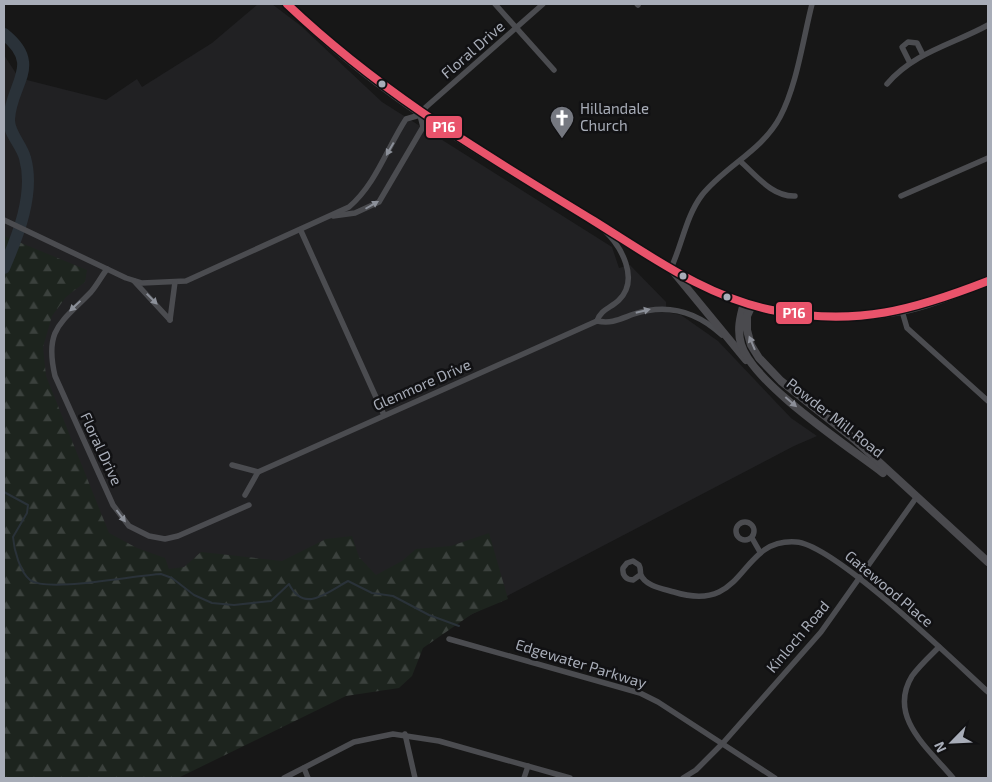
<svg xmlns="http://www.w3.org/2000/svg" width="992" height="782" font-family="'Exo 2',sans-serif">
  <defs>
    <pattern id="forest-firs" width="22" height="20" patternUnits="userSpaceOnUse" patternTransform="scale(1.25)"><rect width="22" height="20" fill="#1d241e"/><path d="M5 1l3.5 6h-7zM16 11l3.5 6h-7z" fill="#3b413d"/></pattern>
  </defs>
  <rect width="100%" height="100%" fill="#171717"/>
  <path fill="#212123" d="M 258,4 L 272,4 L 301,26 L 382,102 L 612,247 L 619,268 L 630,265 L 666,302 L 666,312 L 681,315 L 718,341 L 791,418 L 817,436 L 794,446 L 159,778 L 4,778 L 4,55 L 19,78 L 106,100 L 137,79 L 142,87 L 212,43 Z"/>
  <path fill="url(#forest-firs)" d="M 4,236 L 87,270 L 85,282 L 66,297 L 52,316 L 43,347 L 46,376 L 109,533 L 137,548 L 165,558 L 169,569 L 184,567 L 201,552 L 282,561 L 326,539 L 352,536 L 359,557 L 376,575 L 402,561 L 416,549 L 451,546 L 489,533 L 508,599 L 472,614 L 423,648 L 412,676 L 399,688 L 346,696 L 178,778 L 4,778 Z"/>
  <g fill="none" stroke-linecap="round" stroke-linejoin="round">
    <path stroke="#2a3239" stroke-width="2" d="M 4,492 L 28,505 L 27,513 L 13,537 C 14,550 20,572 30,580 C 48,593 135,575 161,574 L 172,578 L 194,595 L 212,603 L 234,605 L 271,601 L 289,584 C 304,614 328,592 348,581 L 372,593 L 393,596 L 429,615 L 459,626"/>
    <path stroke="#2a3239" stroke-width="12" d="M 4,34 C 43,65 11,83 9,119 C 8,133 22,145 25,158 C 35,193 18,236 4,268"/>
    <g stroke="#4b4c50" stroke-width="5.5">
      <path d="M 495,4 L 554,70"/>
      <path d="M 637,4 L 638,5"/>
      <path d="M 910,63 L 902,47 L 908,42 L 917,43 L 923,55"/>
      <path d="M 887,84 C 914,52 954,44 988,25"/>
      <path d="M 740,161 C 756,175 772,197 795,196"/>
      <path d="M 901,196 L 988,158"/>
      <path d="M 333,216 L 355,213 L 379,202 L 423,127 L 420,115"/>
      <path d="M 4,220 L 126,278 L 142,283 L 186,281 L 349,207 C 376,184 387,148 406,119 L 420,115 L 426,107 L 543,4"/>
      <path d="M 301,231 L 384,415"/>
      <path d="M 671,268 C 682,245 686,216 702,195 C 725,166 762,151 780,117 C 797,85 803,39 812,4"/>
      <path d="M 107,269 C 101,277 97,285 91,292 C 61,323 44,329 55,376 L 113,505 L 129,526 L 149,536 L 165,539 L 178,536 L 249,505"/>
      <path d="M 134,281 L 170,320"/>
      <path d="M 902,311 L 907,328 L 988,401"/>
      <path d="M 170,320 L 175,282"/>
      <path d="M 597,321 C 612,324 620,319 634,314 C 667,303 696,311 722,335"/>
      <path d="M 597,321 C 601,309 611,308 619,300 C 640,279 621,246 604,230"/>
      <path d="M 232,465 L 258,472"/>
      <path d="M 245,495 L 258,472 L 597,321"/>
      <circle cx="745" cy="531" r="9"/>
      <path d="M 752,538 L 760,552"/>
      <path d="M 640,575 L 633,580 C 626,580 622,575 623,568 L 627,563 L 633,561 L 639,565 C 641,568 640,573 641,575 C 645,586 664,589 674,592 C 748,615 737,538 796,542 C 834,544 955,662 988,692"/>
      <path d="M 449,639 L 640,693 L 658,702 L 775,778"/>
      <path d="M 939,647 C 930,656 919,666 912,676 C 887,717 929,749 953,778"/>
      <path d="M 405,734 L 415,778"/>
      <path d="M 304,768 L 308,778"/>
      <path d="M 284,778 L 354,742 L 393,734 L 439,741 L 570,778"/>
      <path d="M 524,778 L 528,766"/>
      <path d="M 683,778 L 696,770 L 723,743 L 821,632 L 916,498"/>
    </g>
    <g stroke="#4a4a4e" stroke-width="8">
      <path d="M 287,4 C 376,95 486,156 594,221 C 645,252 702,294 761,308 C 806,318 856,320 901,311 C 931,305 960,292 988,281"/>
      <path d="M 672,270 L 746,360"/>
      <path d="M 744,303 C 740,317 737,330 741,344 C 752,383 849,447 883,473"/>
      <path d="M 752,305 L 747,316 L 747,330 L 751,345 L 759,358 L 781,381 L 854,439 L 988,562"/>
    </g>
    <defs>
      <path id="bus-1" d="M 287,4 C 383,95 483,153 594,221 C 652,257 709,299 777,311 C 857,326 914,310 988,281"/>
    </defs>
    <use href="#bus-1" stroke="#111113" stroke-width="11"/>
    <use href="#bus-1" stroke="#e9536b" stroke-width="8"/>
  </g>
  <defs><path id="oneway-solid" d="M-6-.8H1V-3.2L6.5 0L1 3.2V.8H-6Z" transform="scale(1.25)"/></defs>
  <g fill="#8c9099">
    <use href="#oneway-solid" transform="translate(390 149) rotate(120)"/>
    <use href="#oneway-solid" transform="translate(372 205) rotate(-30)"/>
    <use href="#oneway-solid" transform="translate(152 299) rotate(45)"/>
    <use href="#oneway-solid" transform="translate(75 306) rotate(137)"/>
    <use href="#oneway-solid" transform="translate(643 311) rotate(-14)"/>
    <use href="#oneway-solid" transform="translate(121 516) rotate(53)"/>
  </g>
  <g fill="#8c8f98">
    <use href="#oneway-solid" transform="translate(752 343) rotate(-113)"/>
    <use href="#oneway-solid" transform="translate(791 402) rotate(41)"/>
  </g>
  <defs>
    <symbol id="church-pin" viewBox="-11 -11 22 30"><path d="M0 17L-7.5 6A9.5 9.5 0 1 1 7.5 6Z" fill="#757880" stroke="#111113"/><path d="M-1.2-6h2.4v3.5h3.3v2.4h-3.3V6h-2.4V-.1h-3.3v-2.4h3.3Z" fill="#fff"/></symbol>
  </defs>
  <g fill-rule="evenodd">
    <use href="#church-pin" x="548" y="104" width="28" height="38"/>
  </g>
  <g fill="#a8adb8" stroke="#111113" stroke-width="2">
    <circle cx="382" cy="84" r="4.5"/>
    <circle cx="683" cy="276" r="4.5"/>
    <circle cx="727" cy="297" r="4.5"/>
  </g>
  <g text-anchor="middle" stroke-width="5" stroke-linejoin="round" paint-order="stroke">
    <g font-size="15" fill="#a8adb8" stroke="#111113">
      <text transform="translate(473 50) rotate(-41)" y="5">Floral Drive</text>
      <text transform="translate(422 385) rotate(-24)" y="5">Glenmore Drive</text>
      <text transform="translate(835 418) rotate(38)" y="5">Powder Mill Road</text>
      <text transform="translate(101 449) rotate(65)" y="5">Floral Drive</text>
      <text transform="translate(889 589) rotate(40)" y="5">Gatewood Place</text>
      <text transform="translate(798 637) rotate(-50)" y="5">Kinloch Road</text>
      <text transform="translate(581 664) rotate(17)" y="5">Edgewater Parkway</text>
    </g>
    <g font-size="15" fill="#a8adb8" stroke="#111113" text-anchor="start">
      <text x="580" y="114">Hillandale<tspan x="580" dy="17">Church</tspan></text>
    </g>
  </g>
  <g stroke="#111113" stroke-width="2">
    <rect x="425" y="115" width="38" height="24" rx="5" fill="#e9536b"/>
    <rect x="775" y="301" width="38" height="24" rx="5" fill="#e9536b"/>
  </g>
  <g font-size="14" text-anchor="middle" font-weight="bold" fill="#fff">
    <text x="444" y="132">P16</text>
    <text x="794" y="318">P16</text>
  </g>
  <rect width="992" height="782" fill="none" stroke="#a8adb8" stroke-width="10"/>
  <g transform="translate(952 742) rotate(246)" stroke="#111113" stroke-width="4" paint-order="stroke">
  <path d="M0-4L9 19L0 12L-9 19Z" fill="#a8adb8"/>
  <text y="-8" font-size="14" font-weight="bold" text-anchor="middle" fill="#a8adb8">N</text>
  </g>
</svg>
